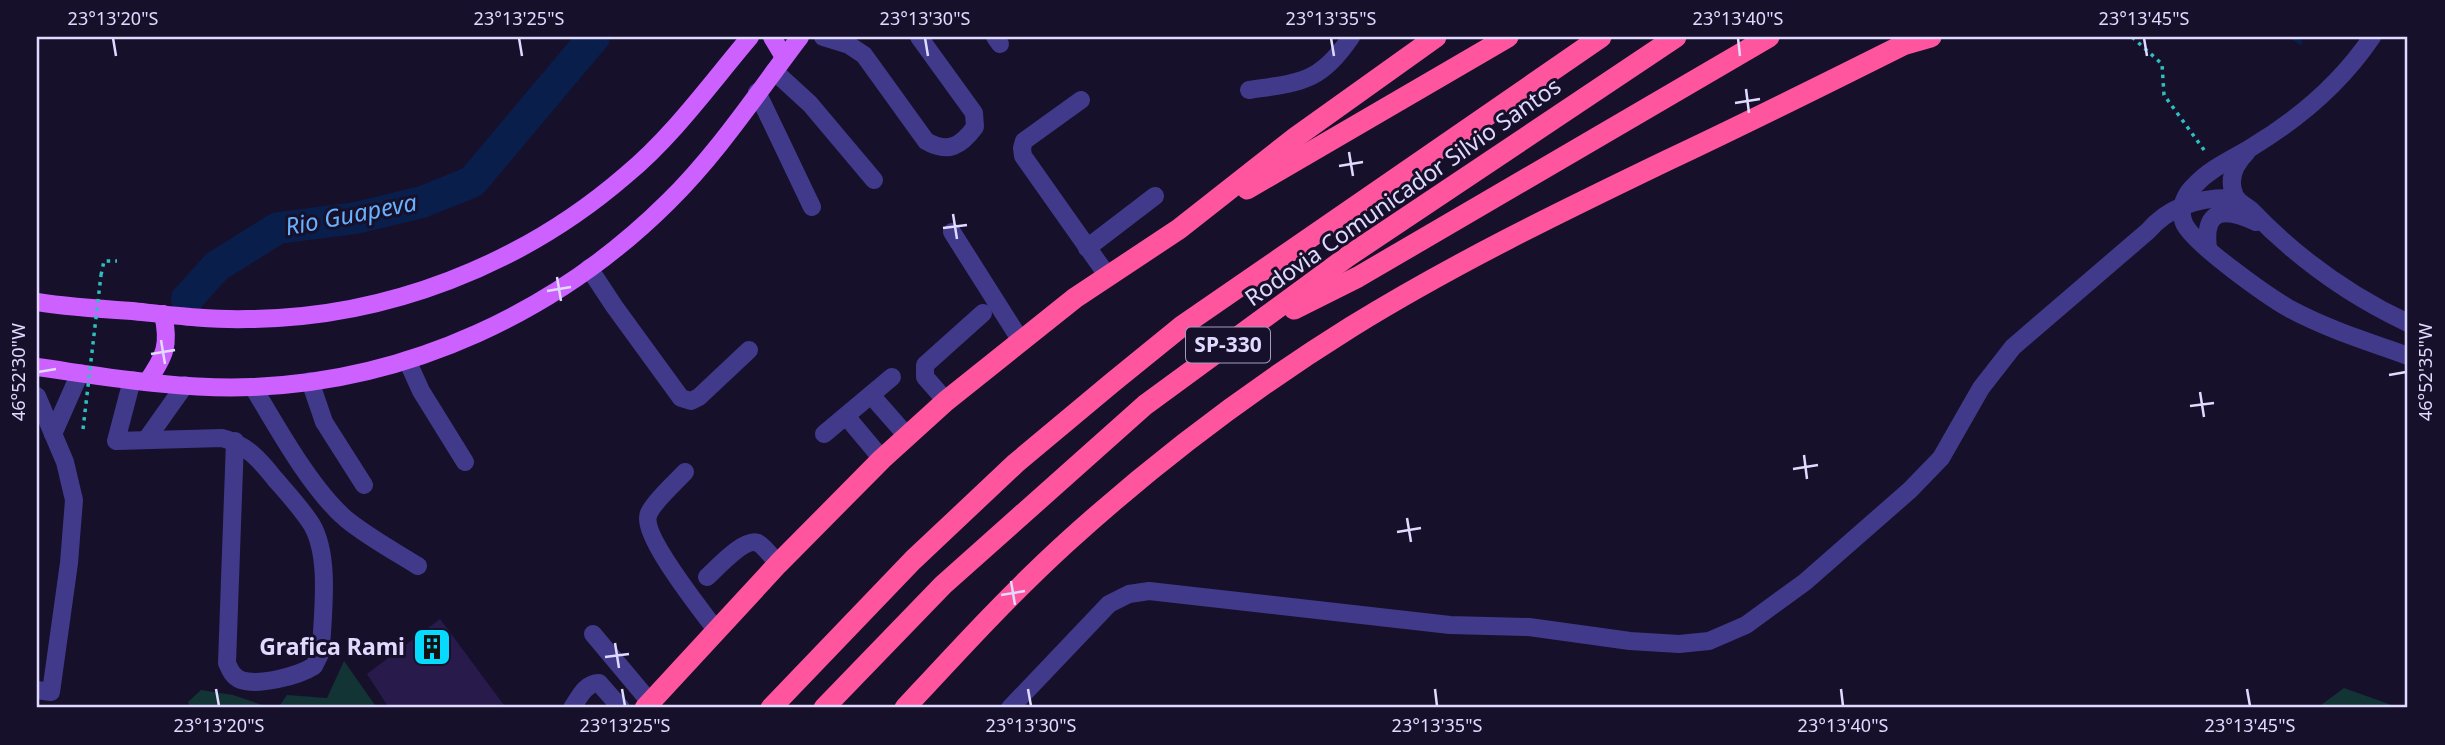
<svg xmlns="http://www.w3.org/2000/svg" width="2445" height="745" font-family="'Noto Sans',sans-serif">
  <rect width="100%" height="100%" fill="#16102b"/>
  <g fill="#133435">
    <path d="M 344,661 L 377,708 L 278,708 L 287,695 L 327,698 Z"/>
    <path d="M 2344,688 L 2400,708 L 2317,708 Z"/>
    <path d="M 201,690 L 233,695 L 271,708 L 190,708 L 188,702 Z"/>
  </g>
  <g fill="none" stroke-linecap="round" stroke-linejoin="round">
    <path stroke="#091e4b" stroke-width="5" d="M 2293,37 L 2300,42"/>
    <path stroke="#091e4b" stroke-width="32" d="M 187,299 L 217,266 L 278,228 L 356,218 L 422,202 L 472,182 L 594,37"/>
  </g>
  <path fill="#281b4c" d="M 440,619 L 506,708 L 389,708 L 367,674 Z"/>
  <g fill="none" stroke-linecap="round" stroke-linejoin="round">
    <g stroke="#2dc0be" stroke-width="3.5" stroke-dasharray="3.5 5" stroke-linecap="butt">
      <path d="M 2132,37 L 2162,64 L 2164,95 L 2207,154"/>
      <path d="M 101,275 L 104,261 L 117,261"/>
    </g>
    <g stroke="#413a8b" stroke-width="18">
      <path d="M 823,37 L 849,45 L 864,55 L 926,141 C 948,154 961,146 975,127 L 974,113 L 919,37"/>
      <path d="M 995,37 L 1000,44"/>
      <path d="M 2372,37 C 2341,83 2300,118 2252,147 C 2233,159 2212,167 2195,185 C 2185,194 2178,209 2184,223 C 2192,243 2269,297 2290,309 C 2327,329 2369,342 2408,356"/>
      <path d="M 774,71 L 810,104 L 874,180"/>
      <path d="M 1249,90 C 1301,82 1320,83 1351,37"/>
      <path d="M 757,92 L 812,207"/>
      <path d="M 1081,100 L 1024,141 L 1022,148 L 1023,156 L 1107,275"/>
      <path d="M 2247,152 C 2235,164 2227,179 2235,196 C 2238,202 2246,206 2251,210 C 2297,258 2348,295 2408,323"/>
      <path d="M 952,232 L 1021,341"/>
      <path d="M 1087,248 L 1155,196"/>
      <path d="M 2208,248 C 2203,207 2226,208 2256,222"/>
      <path d="M 589,268 L 614,306 L 681,398 L 691,401 L 699,397 L 749,350"/>
      <path d="M 407,360 L 421,391 L 465,462"/>
      <path d="M 132,380 L 116,441 L 222,438 C 246,444 260,460 275,479 C 288,494 302,509 312,525 C 331,558 322,616 321,652 L 314,666 C 298,676 259,686 241,680 C 233,677 230,670 227,663 L 235,441"/>
      <path d="M 310,381 L 324,422 L 364,485"/>
      <path d="M 253,387 C 277,427 311,489 346,519 C 368,537 394,551 418,566"/>
      <path d="M 871,395 L 907,436"/>
      <path d="M 37,396 L 65,462 L 74,500 L 69,563 L 51,692 L 37,690"/>
      <path d="M 946,401 L 925,377 L 925,365 L 983,313"/>
      <path d="M 846,416 L 882,459"/>
      <path d="M 53,434 L 80,373"/>
      <path d="M 824,434 L 892,377"/>
      <path d="M 146,440 L 185,385"/>
      <path d="M 685,472 C 675,483 655,500 649,513 C 639,533 702,611 716,630"/>
      <path d="M 707,577 C 717,568 745,537 758,543 C 765,547 773,558 778,564"/>
      <path d="M 593,634 L 650,702"/>
      <path d="M 572,708 C 579,698 585,683 599,683 L 621,708"/>
      <path d="M 1010,708 L 1109,604 L 1129,594 L 1149,591 L 1450,625 L 1529,627 L 1630,641 L 1679,644 L 1709,641 L 1746,625 L 1805,582 L 1910,490 L 1941,458 L 1981,388 L 2013,347 L 2148,231 C 2170,205 2202,197 2235,198"/>
    </g>
    <g stroke="#cc61ff" stroke-width="18">
      <path d="M 772,37 L 784,57"/>
      <path d="M 37,302 C 68,307 100,309 132,311 C 170,315 209,320 248,319 C 386,318 522,265 626,175 C 674,135 710,84 750,37"/>
      <path d="M 37,367 C 108,377 181,390 252,387 C 409,381 557,312 668,202 C 718,153 758,92 800,37"/>
      <path d="M 147,382 C 165,356 170,345 163,314"/>
    </g>
    <g stroke="#ff559e" stroke-width="21">
      <path d="M 1247,189 L 1508,37"/>
      <path d="M 1294,309 L 1358,277 L 1769,37"/>
      <path d="M 645,708 L 778,564 L 882,459 L 946,401 L 1075,298 L 1179,229 L 1296,137 L 1436,37"/>
      <path d="M 771,708 L 913,560 L 1016,463 L 1113,382 L 1182,326 L 1601,37"/>
      <path d="M 824,708 L 943,585 L 1145,405 L 1347,257 L 1676,37"/>
      <path d="M 905,708 C 957,652 1009,595 1066,543 C 1154,463 1250,390 1351,327 C 1453,264 1560,212 1668,160 C 1747,123 1825,84 1903,45 L 1931,37"/>
    </g>
    <path stroke="#2dc0be" stroke-width="3.5" stroke-dasharray="3.5 5" stroke-linecap="butt" d="M 83,429 L 101,275"/>
  </g>
  <path fill="none" stroke="#e0daff" stroke-width="2.5" d="M 113,38 L 116,56M 519,38 L 522,56M 925,38 L 928,56M 1331,38 L 1334,56M 1738,38 L 1740,56M 2144,38 L 2147,56M 1746,89 L 1749,113M 1735,103 L 1760,99M 1349,152 L 1353,176M 1339,166 L 1363,162M 953,214 L 957,239M 943,228 L 967,225M 557,277 L 561,301M 547,291 L 571,287M 161,340 L 165,364M 151,354 L 175,350M 38,372 L 56,369M 2389,375 L 2406,372M 2200,392 L 2204,417M 2190,406 L 2214,403M 1804,455 L 1807,479M 1793,469 L 1818,465M 1407,518 L 1411,542M 1397,532 L 1421,528M 1011,581 L 1015,605M 1001,595 L 1025,591M 615,643 L 619,668M 605,657 L 629,654M 216,689 L 219,706M 622,689 L 625,706M 1028,689 L 1031,706M 1435,689 L 1437,706M 1841,689 L 1843,706M 2247,689 L 2250,706"/>
  <defs>
    <symbol id="building-square" viewBox="-11 -11 22 22"><rect x="-9" y="-9" width="18" height="18" rx="4" fill="#06daff" stroke="#16102b"/><path d="M-4-6H4V6H1V3H-1V6H-4ZM-2.5-4.3h1.7v1.8h-1.7ZM.8-4.3h1.7v1.8H.8ZM-2.5-1h1.7V.8h-1.7ZM.8-1h1.7V.8H.8Z" fill="#111"/></symbol>
  </defs>
  <g fill-rule="evenodd">
    <use href="#building-square" x="410" y="625" width="44" height="44"/>
  </g>
  <g text-anchor="middle" stroke-width="6" stroke-linejoin="round" paint-order="stroke">
    <rect fill="#16102b" stroke="#a39dbf" stroke-width="2" x="1186" y="327.5" width="84" height="35" rx="5"/>
    <g font-size="21" font-weight="bold" fill="#e0daff">
      <text x="1228" y="352">SP-330</text>
    </g>
    <g font-size="23" fill="#e0daff" stroke="#16102b">
      <text transform="translate(1403 192) rotate(-35)" y="8">Rodovia Comunicador Silvio Santos</text>
    </g>
    <g font-size="23" font-weight="bold" fill="#e0daff" stroke="#16102b" text-anchor="end">
      <text x="405" y="655">Grafica Rami</text>
    </g>
    <g font-size="24" font-style="italic" fill="#68b1ff" stroke="#16102b">
      <text transform="translate(351 215) rotate(-11)" y="8">Rio Guapeva</text>
    </g>
  </g>
  <rect width="2445" height="745" fill="none" stroke="#16102b" stroke-width="77"/>
  <rect x="38" y="38" width="2368" height="668" fill="none" stroke="#e0daff" stroke-width="2.5"/>
  <g font-size="18" text-anchor="middle" fill="#e0daff">
    <text x="113" y="25">23°13'20"S</text>
    <text x="519" y="25">23°13'25"S</text>
    <text x="925" y="25">23°13'30"S</text>
    <text x="1331" y="25">23°13'35"S</text>
    <text x="1738" y="25">23°13'40"S</text>
    <text x="2144" y="25">23°13'45"S</text>
    <text transform="translate(19 372) rotate(-90)" y="6">46°52'30"W</text>
    <text transform="translate(2426 372) rotate(-90)" y="6">46°52'35"W</text>
    <text x="219" y="732">23°13'20"S</text>
    <text x="625" y="732">23°13'25"S</text>
    <text x="1031" y="732">23°13'30"S</text>
    <text x="1437" y="732">23°13'35"S</text>
    <text x="1843" y="732">23°13'40"S</text>
    <text x="2250" y="732">23°13'45"S</text>
  </g>
</svg>
